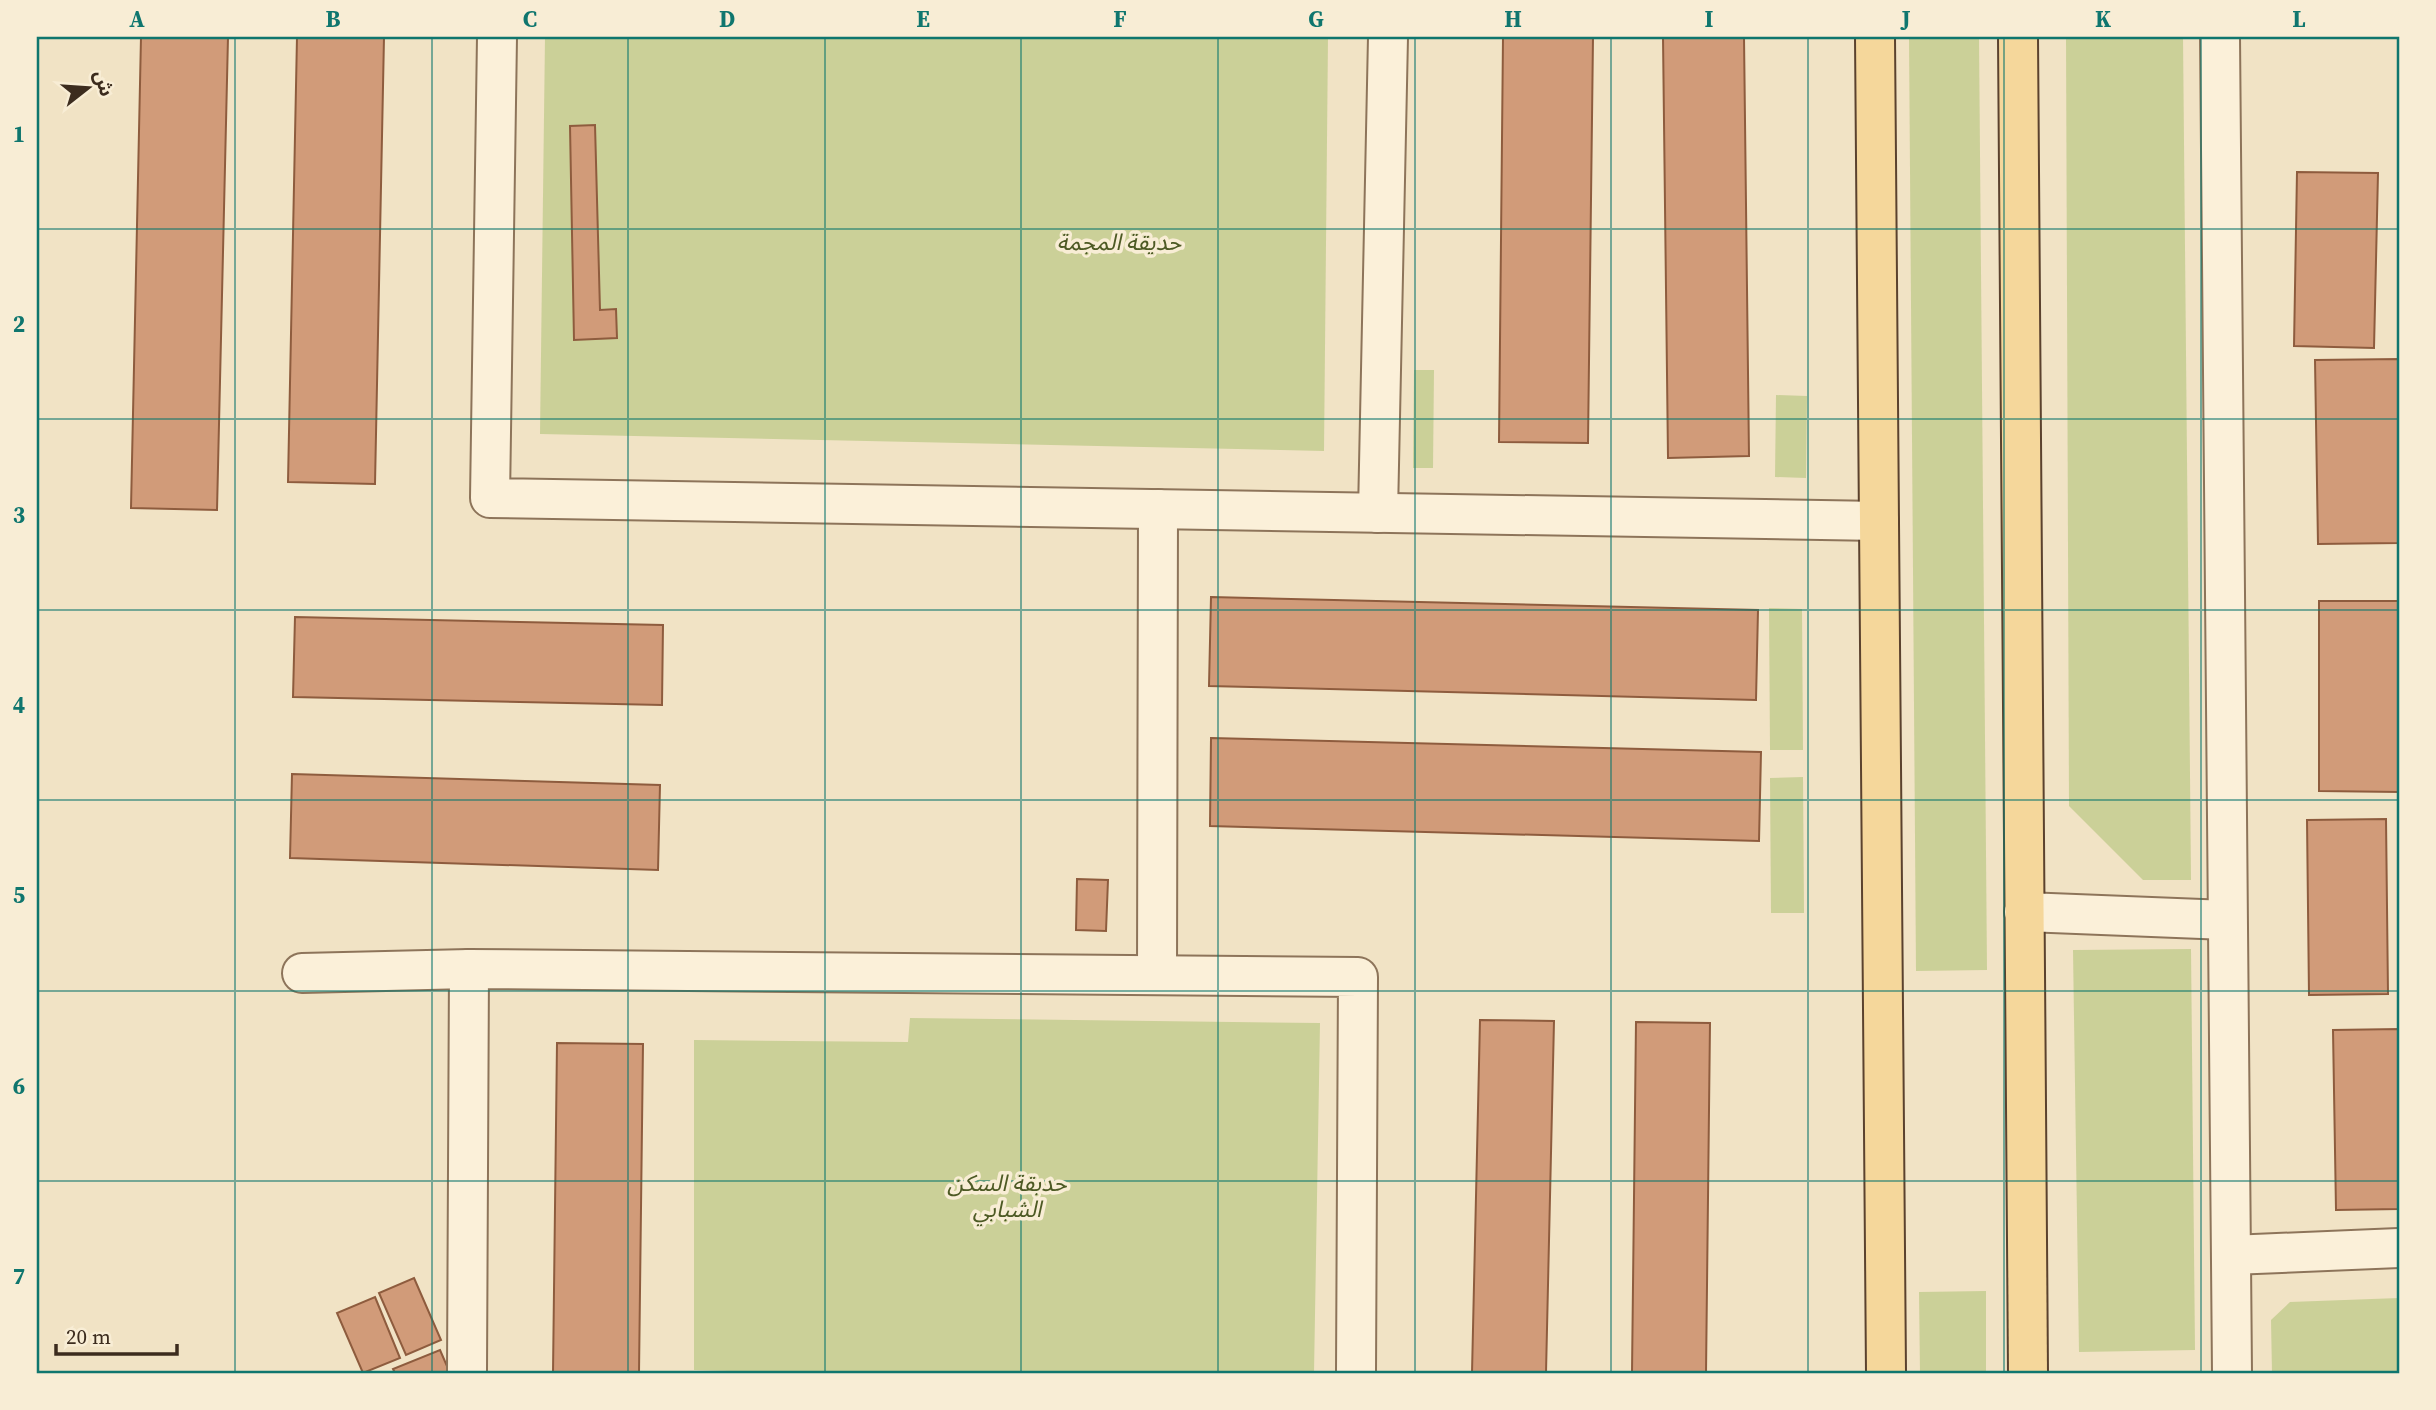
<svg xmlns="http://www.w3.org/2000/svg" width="2436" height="1410" font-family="'Source Serif 4','Noto Sans Arabic',serif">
  <rect width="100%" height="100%" fill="#f1e3c5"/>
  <g fill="#cbd098">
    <path d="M 545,37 L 1328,37 L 1324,451 L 540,434 Z"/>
    <path d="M 1909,37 L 1979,37 L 1987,970 L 1916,971 Z"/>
    <path d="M 2066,37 L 2183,37 L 2191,880 L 2143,880 L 2069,806 Z"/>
    <path d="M 1414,370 L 1434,370 L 1433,468 L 1413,468 Z"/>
    <path d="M 1776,395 L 1807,396 L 1806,478 L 1775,477 Z"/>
    <path d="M 1769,608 L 1802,609 L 1803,750 L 1770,750 Z"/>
    <path d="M 1803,777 L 1804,913 L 1771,913 L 1770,778 Z"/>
    <path d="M 2191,949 L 2195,1350 L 2079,1352 L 2073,950 Z"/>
    <path d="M 910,1018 L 1320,1023 L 1314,1373 L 799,1373 L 694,1370 L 694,1040 L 908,1042 Z"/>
    <path d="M 1986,1291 L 1986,1373 L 1920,1373 L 1919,1292 Z"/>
    <path d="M 2399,1298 L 2399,1373 L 2272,1373 L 2271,1320 L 2290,1302 Z"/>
  </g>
  <g fill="#d19b79" stroke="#8e5c3e" stroke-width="2">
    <path d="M 141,37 L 228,37 L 217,510 L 131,508 Z"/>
    <path d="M 297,37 L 384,37 L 375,484 L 288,482 Z"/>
    <path d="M 1503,37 L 1593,37 L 1588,443 L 1499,442 Z"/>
    <path d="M 1663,37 L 1744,37 L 1749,456 L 1668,458 Z"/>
    <path d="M 595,125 L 600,310 L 616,309 L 617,338 L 574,340 L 570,126 Z"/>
    <path d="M 2297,172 L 2378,173 L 2374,348 L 2294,346 Z"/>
    <path d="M 2399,359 L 2399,543 L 2318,544 L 2315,360 Z"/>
    <path d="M 1211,597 L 1758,610 L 1756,700 L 1209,686 Z"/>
    <path d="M 2319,601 L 2399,601 L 2399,792 L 2319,791 Z"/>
    <path d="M 295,617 L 663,625 L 662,705 L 293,697 Z"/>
    <path d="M 1211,738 L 1761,752 L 1759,841 L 1210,826 Z"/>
    <path d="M 292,774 L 660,785 L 658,870 L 290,858 Z"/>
    <path d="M 2386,819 L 2388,994 L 2309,995 L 2307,820 Z"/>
    <path d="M 1077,879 L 1108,880 L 1106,931 L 1076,930 Z"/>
    <path d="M 1480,1020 L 1554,1021 L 1546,1373 L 1472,1373 Z"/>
    <path d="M 1636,1022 L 1710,1023 L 1706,1373 L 1632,1373 Z"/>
    <path d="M 2399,1029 L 2399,1209 L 2336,1210 L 2333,1030 Z"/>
    <path d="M 557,1043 L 643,1044 L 639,1373 L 553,1373 Z"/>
    <path d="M 414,1278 L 441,1340 L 406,1355 L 379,1293 Z"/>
    <path d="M 375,1297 L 400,1358 L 363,1373 L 337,1313 Z"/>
    <path d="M 440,1350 L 450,1373 L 395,1373 L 393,1369 Z"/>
  </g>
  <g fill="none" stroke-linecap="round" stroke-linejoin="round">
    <defs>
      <g id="street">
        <path d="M 497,37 L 490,498 L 1879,521"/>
        <path d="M 2220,37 L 2232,1373"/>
        <path d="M 1378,513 L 1388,37"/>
        <path d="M 2024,912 L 2227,920"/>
        <path d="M 302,973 L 469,969"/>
        <path d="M 1157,975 L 1158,509"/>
        <path d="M 2231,1255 L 2399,1248"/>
        <path d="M 467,1372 L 469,969 L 1358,977 L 1356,1373"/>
      </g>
      <g id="primary">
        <path d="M 1875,37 L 1886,1373"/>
        <path d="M 2018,37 L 2028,1373"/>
      </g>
    </defs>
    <use href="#street" stroke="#8d745a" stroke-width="42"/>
    <use href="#primary" stroke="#5b422e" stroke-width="42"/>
    <use href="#street" stroke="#fbf0d9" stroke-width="38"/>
    <use href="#primary" stroke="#f5d79b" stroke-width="38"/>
  </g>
  <path fill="none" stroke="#0f766e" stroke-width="2" stroke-opacity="0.55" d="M 235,37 L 235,1373M 432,37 L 432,1373M 628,37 L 628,1373M 825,37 L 825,1373M 1021,37 L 1021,1373M 1218,37 L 1218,1373M 1415,37 L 1415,1373M 1611,37 L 1611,1373M 1808,37 L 1808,1373M 2004,37 L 2004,1373M 2201,37 L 2201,1373M 37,229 L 2399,229M 37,419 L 2399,419M 37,610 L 2399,610M 37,800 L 2399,800M 37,991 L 2399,991M 37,1181 L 2399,1181"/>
  <g text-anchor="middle" stroke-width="7" stroke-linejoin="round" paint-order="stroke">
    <g font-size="23" font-style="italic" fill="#4d5a24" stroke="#f8edd5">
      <text x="1119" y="250">حديقة المجمة</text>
      <text x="1007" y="1191">حدبقة السكن<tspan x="1007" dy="26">الشبابي</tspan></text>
    </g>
  </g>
  <rect width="2436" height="1410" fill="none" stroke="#f8edd5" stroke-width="77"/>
  <g transform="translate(88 88) rotate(73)" stroke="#f8edd5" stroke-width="5" paint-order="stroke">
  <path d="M0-5L12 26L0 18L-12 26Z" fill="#3c2c1e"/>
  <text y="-10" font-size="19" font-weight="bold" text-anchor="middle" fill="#3c2c1e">ش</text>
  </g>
  <path d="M56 1344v10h121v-10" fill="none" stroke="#3c2c1e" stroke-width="3.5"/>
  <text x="66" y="1344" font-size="21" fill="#3c2c1e" stroke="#f8edd5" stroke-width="5" paint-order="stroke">20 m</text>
  <rect x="38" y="38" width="2360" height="1334" fill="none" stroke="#0f766e" stroke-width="2.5"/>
  <g font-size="23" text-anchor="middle" font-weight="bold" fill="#0f766e">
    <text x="137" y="27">A</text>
    <text x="333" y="27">B</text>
    <text x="530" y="27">C</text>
    <text x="727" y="27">D</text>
    <text x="923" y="27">E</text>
    <text x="1120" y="27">F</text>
    <text x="1316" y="27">G</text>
    <text x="1513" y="27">H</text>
    <text x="1709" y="27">I</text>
    <text x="1906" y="27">J</text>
    <text x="2103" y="27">K</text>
    <text x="2299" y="27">L</text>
    <text x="19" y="142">1</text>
    <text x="19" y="332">2</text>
    <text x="19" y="523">3</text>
    <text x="19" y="713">4</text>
    <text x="19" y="903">5</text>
    <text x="19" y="1094">6</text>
    <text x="19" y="1284">7</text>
  </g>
</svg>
